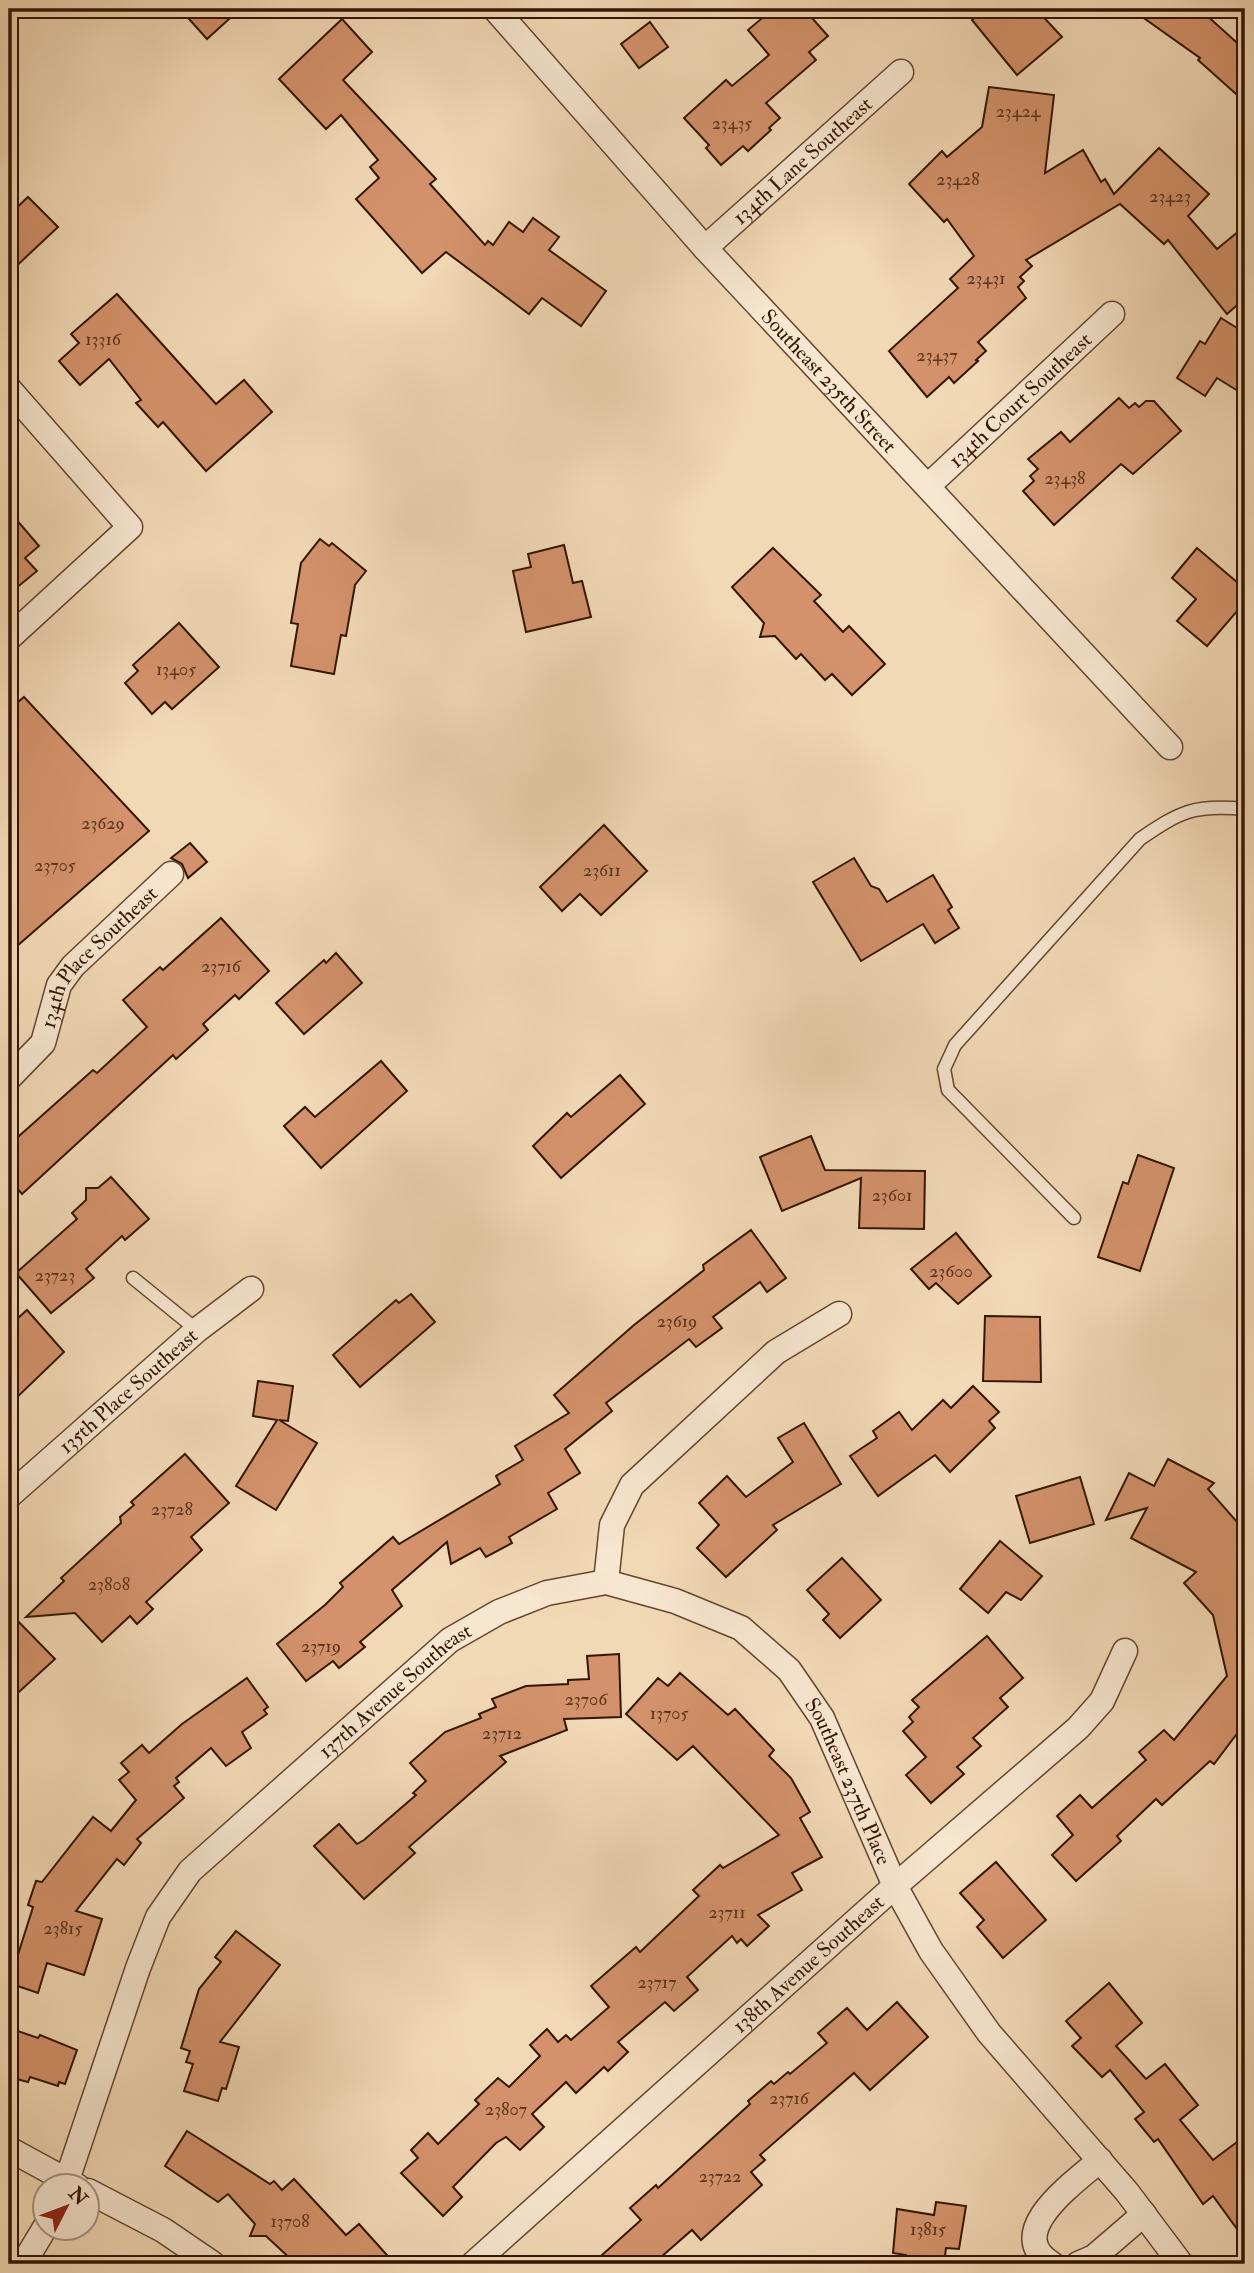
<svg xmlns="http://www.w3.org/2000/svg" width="1254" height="2273" font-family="'IM FELL Double Pica',serif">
  <rect width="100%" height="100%" fill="#f2d9b6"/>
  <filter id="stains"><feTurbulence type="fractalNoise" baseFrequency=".00286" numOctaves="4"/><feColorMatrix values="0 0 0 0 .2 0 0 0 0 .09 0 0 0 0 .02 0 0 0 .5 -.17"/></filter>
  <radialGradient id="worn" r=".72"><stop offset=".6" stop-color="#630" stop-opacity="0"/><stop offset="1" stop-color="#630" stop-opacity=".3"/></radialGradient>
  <g fill="#d3926b" stroke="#341502" stroke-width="2">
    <path d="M 180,9 L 240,9 L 207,39 Z"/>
    <path d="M 773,9 L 804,9 L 828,36 L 809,52 L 816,60 L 766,103 L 780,118 L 769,128 L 771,130 L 748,151 L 743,146 L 721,165 L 706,148 L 709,145 L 684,118 L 726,80 L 732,86 L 769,55 L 748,30 Z"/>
    <path d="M 984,9 L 1036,9 L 1062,37 L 1017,75 L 972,20 Z"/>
    <path d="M 1131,9 L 1198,9 L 1204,13 L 1245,50 L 1245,102 L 1198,60 L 1200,58 Z"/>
    <path d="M 342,19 L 372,52 L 343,80 L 436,179 L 430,184 L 485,245 L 488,241 L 493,245 L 509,222 L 523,232 L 533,218 L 559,237 L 549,250 L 606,291 L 581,326 L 542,298 L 529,314 L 446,252 L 422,273 L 356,199 L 379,178 L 370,167 L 378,160 L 341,115 L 326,129 L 279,79 Z"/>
    <path d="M 650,22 L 668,47 L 639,68 L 621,44 Z"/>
    <path d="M 989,87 L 1054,95 L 1045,173 L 1083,150 L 1101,182 L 1105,179 L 1114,194 L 1159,148 L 1209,194 L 1188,216 L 1217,249 L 1245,226 L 1245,298 L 1227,314 L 1168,240 L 1164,244 L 1120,204 L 1026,260 L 1032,266 L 1020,277 L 1024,281 L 1018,287 L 1026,298 L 978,342 L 986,351 L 976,360 L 978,361 L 954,383 L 949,377 L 927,397 L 889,351 L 958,288 L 950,279 L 974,256 L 947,219 L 944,222 L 909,184 L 942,151 L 947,157 L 982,127 Z"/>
    <path d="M 28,197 L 58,227 L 9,273 L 9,215 Z"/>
    <path d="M 117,294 L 216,404 L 244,380 L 272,412 L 206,471 L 163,422 L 158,427 L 136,403 L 141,400 L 109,359 L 80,385 L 59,361 L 79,343 L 71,334 Z"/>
    <path d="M 1221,318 L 1245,333 L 1245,380 L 1238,391 L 1217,378 L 1205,396 L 1177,378 L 1200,341 L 1205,344 Z"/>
    <path d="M 1119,398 L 1129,408 L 1135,403 L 1139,407 L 1146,401 L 1154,401 L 1181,431 L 1133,474 L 1121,464 L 1054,525 L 1023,491 L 1034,481 L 1030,476 L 1038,469 L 1028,459 L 1061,432 L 1070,442 Z"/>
    <path d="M 9,511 L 39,546 L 25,558 L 37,571 L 9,594 Z"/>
    <path d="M 320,539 L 329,546 L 332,543 L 366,571 L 355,585 L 346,636 L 341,635 L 334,674 L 291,666 L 298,624 L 291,623 L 301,563 Z"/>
    <path d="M 564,545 L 573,583 L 582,581 L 591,617 L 526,632 L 513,571 L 531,567 L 528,554 Z"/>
    <path d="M 773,548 L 821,595 L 814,601 L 843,632 L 849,626 L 885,664 L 852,695 L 832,674 L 825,680 L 801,654 L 796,659 L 775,636 L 760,637 L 764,623 L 732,587 Z"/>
    <path d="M 1197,548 L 1245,589 L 1245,602 L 1207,646 L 1177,621 L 1196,599 L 1172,578 Z"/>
    <path d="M 179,623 L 219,667 L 172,709 L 165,702 L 152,714 L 125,683 L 138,671 L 133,665 Z"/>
    <path d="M 24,697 L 149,831 L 9,953 L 9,710 Z"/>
    <path d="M 604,825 L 647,871 L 601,915 L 580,894 L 562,911 L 540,887 Z"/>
    <path d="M 190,843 L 207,862 L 188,878 L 182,864 L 171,858 Z"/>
    <path d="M 854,858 L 871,886 L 879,889 L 887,902 L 933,875 L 952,907 L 948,910 L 959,928 L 935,943 L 923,924 L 861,961 L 813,882 Z"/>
    <path d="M 221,918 L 269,971 L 239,999 L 235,995 L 203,1024 L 208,1030 L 176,1059 L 173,1055 L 22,1194 L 9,1179 L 9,1145 L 93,1070 L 97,1073 L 147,1027 L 123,1000 L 160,967 L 163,970 Z"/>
    <path d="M 336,953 L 362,983 L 304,1034 L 276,1003 L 324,960 L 326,963 Z"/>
    <path d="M 381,1061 L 407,1091 L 321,1168 L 284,1126 L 305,1107 L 315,1117 Z"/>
    <path d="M 620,1075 L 645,1104 L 561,1178 L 533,1146 L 567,1113 L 571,1117 Z"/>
    <path d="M 811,1136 L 825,1170 L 925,1171 L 924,1229 L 859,1228 L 861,1178 L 782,1211 L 760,1157 Z"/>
    <path d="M 1138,1155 L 1174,1168 L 1140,1271 L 1098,1257 L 1123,1182 L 1128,1184 Z"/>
    <path d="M 111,1177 L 149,1219 L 125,1240 L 122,1236 L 86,1269 L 94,1278 L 51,1313 L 16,1273 L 77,1219 L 72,1213 L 86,1200 L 86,1188 L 98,1188 Z"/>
    <path d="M 751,1230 L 786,1278 L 767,1292 L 760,1282 L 713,1317 L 722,1328 L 696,1347 L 689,1339 L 606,1403 L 612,1411 L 565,1449 L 580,1473 L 548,1493 L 557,1509 L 509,1537 L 512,1543 L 486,1557 L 480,1548 L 451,1564 L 447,1542 L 392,1590 L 402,1606 L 360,1642 L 365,1647 L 339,1668 L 333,1661 L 306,1681 L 277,1644 L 325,1605 L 343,1587 L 340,1583 L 393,1537 L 399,1544 L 500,1484 L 496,1476 L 523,1460 L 515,1446 L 569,1413 L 554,1395 L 634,1325 L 704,1270 L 703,1265 Z"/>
    <path d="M 956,1233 L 991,1276 L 958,1304 L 936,1283 L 929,1289 L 911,1269 Z"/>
    <path d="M 411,1294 L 435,1322 L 360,1387 L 333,1355 L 396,1300 L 399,1303 Z"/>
    <path d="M 27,1310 L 64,1352 L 9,1405 L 9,1326 Z"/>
    <path d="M 985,1316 L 1040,1317 L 1041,1382 L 983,1381 Z"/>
    <path d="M 258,1381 L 293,1386 L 288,1421 L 279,1420 L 317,1443 L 276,1510 L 236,1486 L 277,1420 L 253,1416 Z"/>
    <path d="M 973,1386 L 999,1412 L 989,1421 L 995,1428 L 950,1472 L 935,1455 L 878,1496 L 850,1456 L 877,1438 L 873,1431 L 899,1412 L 912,1430 L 943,1400 L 951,1408 Z"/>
    <path d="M 804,1423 L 841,1484 L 773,1525 L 777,1530 L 726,1577 L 697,1548 L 719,1525 L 699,1503 L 727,1476 L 746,1497 L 793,1462 L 778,1438 Z"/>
    <path d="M 185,1454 L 229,1503 L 191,1537 L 202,1550 L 146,1602 L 153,1609 L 137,1624 L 130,1616 L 102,1642 L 75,1613 L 26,1617 L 64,1581 L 61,1578 L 121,1523 L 120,1517 L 134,1505 L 131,1502 Z"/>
    <path d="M 1168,1459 L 1214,1483 L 1208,1489 L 1245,1531 L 1245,1723 L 1214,1764 L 1210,1761 L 1162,1805 L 1156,1799 L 1117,1836 L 1121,1841 L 1076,1881 L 1052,1855 L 1073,1835 L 1057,1816 L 1080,1795 L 1092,1808 L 1146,1760 L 1139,1752 L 1164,1730 L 1174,1740 L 1227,1676 L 1213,1615 L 1184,1583 L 1196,1572 L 1131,1538 L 1147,1508 L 1106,1520 L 1129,1473 L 1154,1486 Z"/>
    <path d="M 1080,1477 L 1094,1524 L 1030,1543 L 1016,1496 Z"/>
    <path d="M 1000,1541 L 1042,1576 L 1021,1600 L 1006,1592 L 988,1613 L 960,1589 Z"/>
    <path d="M 842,1558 L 881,1600 L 840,1638 L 823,1620 L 829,1614 L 807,1590 Z"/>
    <path d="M 9,1612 L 55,1659 L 9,1701 Z"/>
    <path d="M 987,1636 L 1023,1678 L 1000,1698 L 1008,1707 L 973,1738 L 981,1746 L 957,1767 L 964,1774 L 931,1803 L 906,1775 L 926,1757 L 903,1731 L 913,1722 L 909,1717 L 919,1707 L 912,1700 Z"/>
    <path d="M 619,1654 L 621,1717 L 564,1719 L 567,1730 L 500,1756 L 506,1762 L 409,1847 L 415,1853 L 364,1899 L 314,1846 L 339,1824 L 357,1844 L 364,1840 L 416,1795 L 413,1793 L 426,1781 L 410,1763 L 445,1732 L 481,1718 L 479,1714 L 496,1707 L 492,1699 L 526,1686 L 568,1684 L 568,1680 L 589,1679 L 587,1656 Z"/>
    <path d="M 680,1673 L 728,1715 L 735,1709 L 774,1750 L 769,1756 L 791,1778 L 810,1812 L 800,1818 L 822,1857 L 792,1873 L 802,1890 L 758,1915 L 769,1926 L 747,1946 L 741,1939 L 737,1943 L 732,1936 L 687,1977 L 698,1990 L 674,2011 L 665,2002 L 618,2042 L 628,2052 L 608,2071 L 604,2067 L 576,2093 L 566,2082 L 532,2114 L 544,2127 L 520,2150 L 506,2137 L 496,2143 L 453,2187 L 462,2197 L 443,2216 L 401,2173 L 418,2158 L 411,2150 L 428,2133 L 438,2144 L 479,2104 L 475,2100 L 498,2078 L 509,2087 L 540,2056 L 530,2045 L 547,2029 L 558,2042 L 566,2035 L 571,2040 L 609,2007 L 591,1986 L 636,1947 L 640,1952 L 699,1896 L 693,1890 L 720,1865 L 723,1868 L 779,1835 L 693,1746 L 677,1760 L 626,1714 L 658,1678 L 668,1686 Z"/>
    <path d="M 247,1678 L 268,1707 L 264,1710 L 267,1714 L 242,1732 L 251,1748 L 226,1766 L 211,1748 L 176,1778 L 179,1782 L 174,1786 L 184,1798 L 137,1839 L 141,1843 L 124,1865 L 117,1859 L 76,1911 L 102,1919 L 84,1975 L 47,1963 L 38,1993 L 9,1983 L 33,1907 L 28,1905 L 36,1881 L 42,1882 L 93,1817 L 111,1831 L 136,1800 L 119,1780 L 129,1772 L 121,1763 L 142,1745 L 149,1753 L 182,1724 Z"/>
    <path d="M 996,1862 L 1046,1920 L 1003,1958 L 977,1927 L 984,1920 L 960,1893 Z"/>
    <path d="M 236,1931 L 280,1965 L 220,2042 L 239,2047 L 226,2089 L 222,2088 L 218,2101 L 184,2091 L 193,2064 L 186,2062 L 190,2051 L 181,2048 L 199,1989 L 221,1962 L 215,1957 Z"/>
    <path d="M 1109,1983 L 1142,2023 L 1116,2046 L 1146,2079 L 1165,2064 L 1198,2105 L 1180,2120 L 1213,2160 L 1245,2136 L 1245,2240 L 1213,2196 L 1203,2204 L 1158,2139 L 1154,2142 L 1135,2119 L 1144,2112 L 1110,2070 L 1102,2077 L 1072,2046 L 1081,2038 L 1066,2021 Z"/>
    <path d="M 897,2002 L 928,2037 L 870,2090 L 854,2073 L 760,2155 L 765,2160 L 751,2172 L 762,2185 L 701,2240 L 692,2230 L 653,2264 L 592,2264 L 641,2220 L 630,2208 L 656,2185 L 658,2188 L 750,2104 L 748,2101 L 771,2081 L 774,2084 L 788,2072 L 790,2074 L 827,2043 L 818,2033 L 847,2008 L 867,2030 Z"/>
    <path d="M 9,2028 L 38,2038 L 40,2035 L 77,2050 L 65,2084 L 59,2082 L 58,2086 L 30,2077 L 28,2082 L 9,2077 Z"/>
    <path d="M 187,2131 L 270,2184 L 274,2181 L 282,2190 L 294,2179 L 346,2235 L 359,2224 L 395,2264 L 296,2264 L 266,2236 L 250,2236 L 255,2224 L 228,2194 L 218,2202 L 165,2166 Z"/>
    <path d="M 936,2202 L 966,2206 L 959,2249 L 946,2248 L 944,2264 L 905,2264 L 906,2255 L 893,2253 L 897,2209 L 934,2215 Z"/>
  </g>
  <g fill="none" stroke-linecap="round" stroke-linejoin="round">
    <defs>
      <g id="lane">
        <path d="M 1074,1218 L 948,1090 L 944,1069 L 955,1045 L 1140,839 C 1181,811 1195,804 1245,809"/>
        <path d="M 133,1278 L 197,1330"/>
      </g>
      <g id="street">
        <path id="s1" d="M 495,9 L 705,248 L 1170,747"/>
        <path id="s2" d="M 705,248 L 901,72"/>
        <path d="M 9,389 L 130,527 L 9,638"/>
        <path id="s3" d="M 928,486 L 1112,314"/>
        <path id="s4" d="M 9,1078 L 43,1043 L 59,985 L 73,966 L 171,874"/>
        <path id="s5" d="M 9,1496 L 197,1330 L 251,1289"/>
        <path d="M 606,1582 L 612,1525 L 632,1485 L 776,1352 L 839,1314"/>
        <path d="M 9,2149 L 77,2186"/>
        <path id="s6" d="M 65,2186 L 138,1968 L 158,1917 L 190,1871 L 450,1640 L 499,1612 L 547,1593 L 606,1582 L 675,1601 L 741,1628 L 789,1670 L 822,1718 L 895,1886 L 931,1951 L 989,2033 L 1127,2192 L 1181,2264"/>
        <path d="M 88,2191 L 163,2230 L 213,2264"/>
        <path d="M 23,2264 L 46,2226"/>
        <path id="s7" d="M 473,2264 L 895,1886 L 1078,1728 L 1102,1701 L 1125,1651"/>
        <path d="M 1052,2264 C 1001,2233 1075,2182 1100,2160"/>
        <path d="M 1078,2264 L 1094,2257 L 1144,2214"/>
      </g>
    </defs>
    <use href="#lane" stroke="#64462f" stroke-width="15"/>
    <use href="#street" stroke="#64462f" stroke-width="27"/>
    <use href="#lane" stroke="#f7e6d0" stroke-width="12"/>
    <use href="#street" stroke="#f7e6d0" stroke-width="24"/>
  </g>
  <g text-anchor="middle" stroke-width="5" stroke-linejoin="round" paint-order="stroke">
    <g font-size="18" fill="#5c341c">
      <text x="1018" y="117">23424</text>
      <text x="732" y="129">23435</text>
      <text x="958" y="185">23428</text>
      <text x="1170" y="202">23423</text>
      <text x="986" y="284">23431</text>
      <text x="103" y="345">13316</text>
      <text x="937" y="361">23437</text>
      <text x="1065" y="484">23438</text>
      <text x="176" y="675">13405</text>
      <text x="103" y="829">23629</text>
      <text x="55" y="871">23705</text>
      <text x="602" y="876">23611</text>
      <text x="221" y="972">23716</text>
      <text x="892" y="1201">23601</text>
      <text x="951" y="1277">23600</text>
      <text x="55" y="1281">23723</text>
      <text x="677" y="1327">23619</text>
      <text x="172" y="1515">23728</text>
      <text x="109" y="1590">23808</text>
      <text x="321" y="1652">23719</text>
      <text x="586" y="1705">23706</text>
      <text x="669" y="1719">13705</text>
      <text x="502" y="1739">23712</text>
      <text x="727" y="1918">23711</text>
      <text x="63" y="1934">23815</text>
      <text x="657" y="1988">23717</text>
      <text x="789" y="2104">23716</text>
      <text x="506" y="2115">23807</text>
      <text x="720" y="2182">23722</text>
      <text x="290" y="2227">13708</text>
      <text x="928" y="2235">13815</text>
    </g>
    <g font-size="21" fill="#341502" stroke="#f7e6d0">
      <text dy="7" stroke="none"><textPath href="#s2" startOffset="131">134th Lane Southeast</textPath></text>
      <text dy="7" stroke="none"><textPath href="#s1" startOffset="500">Southeast 235th Street</textPath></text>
      <text dy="7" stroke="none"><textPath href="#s3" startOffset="126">134th Court Southeast</textPath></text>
      <text dy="7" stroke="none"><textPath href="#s4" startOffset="154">134th Place Southeast</textPath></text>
      <text dy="7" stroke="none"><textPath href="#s5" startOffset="159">135th Place Southeast</textPath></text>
      <text dy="7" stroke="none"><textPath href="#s6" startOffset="614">137th Avenue Southeast</textPath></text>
      <text dy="7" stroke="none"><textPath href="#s6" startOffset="1190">Southeast 237th Place</textPath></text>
      <text dy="7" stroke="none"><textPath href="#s7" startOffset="450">138th Avenue Southeast</textPath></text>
    </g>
  </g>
  <rect width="1254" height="2273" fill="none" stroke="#f2d9b6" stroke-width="35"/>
  <rect x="10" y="10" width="1233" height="2252" fill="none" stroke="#341502" stroke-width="3.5"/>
  <rect x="18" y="18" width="1219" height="2238" fill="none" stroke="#341502" stroke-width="2"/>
  <g transform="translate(66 2207) rotate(48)"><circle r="33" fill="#f7e6d0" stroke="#a9927e" stroke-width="2"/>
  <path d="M0-5L12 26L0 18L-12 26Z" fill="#8f2418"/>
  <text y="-10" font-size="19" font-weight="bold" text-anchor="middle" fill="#341502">N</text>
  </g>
  <rect width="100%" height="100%" filter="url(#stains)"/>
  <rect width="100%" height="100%" fill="url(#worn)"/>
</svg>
